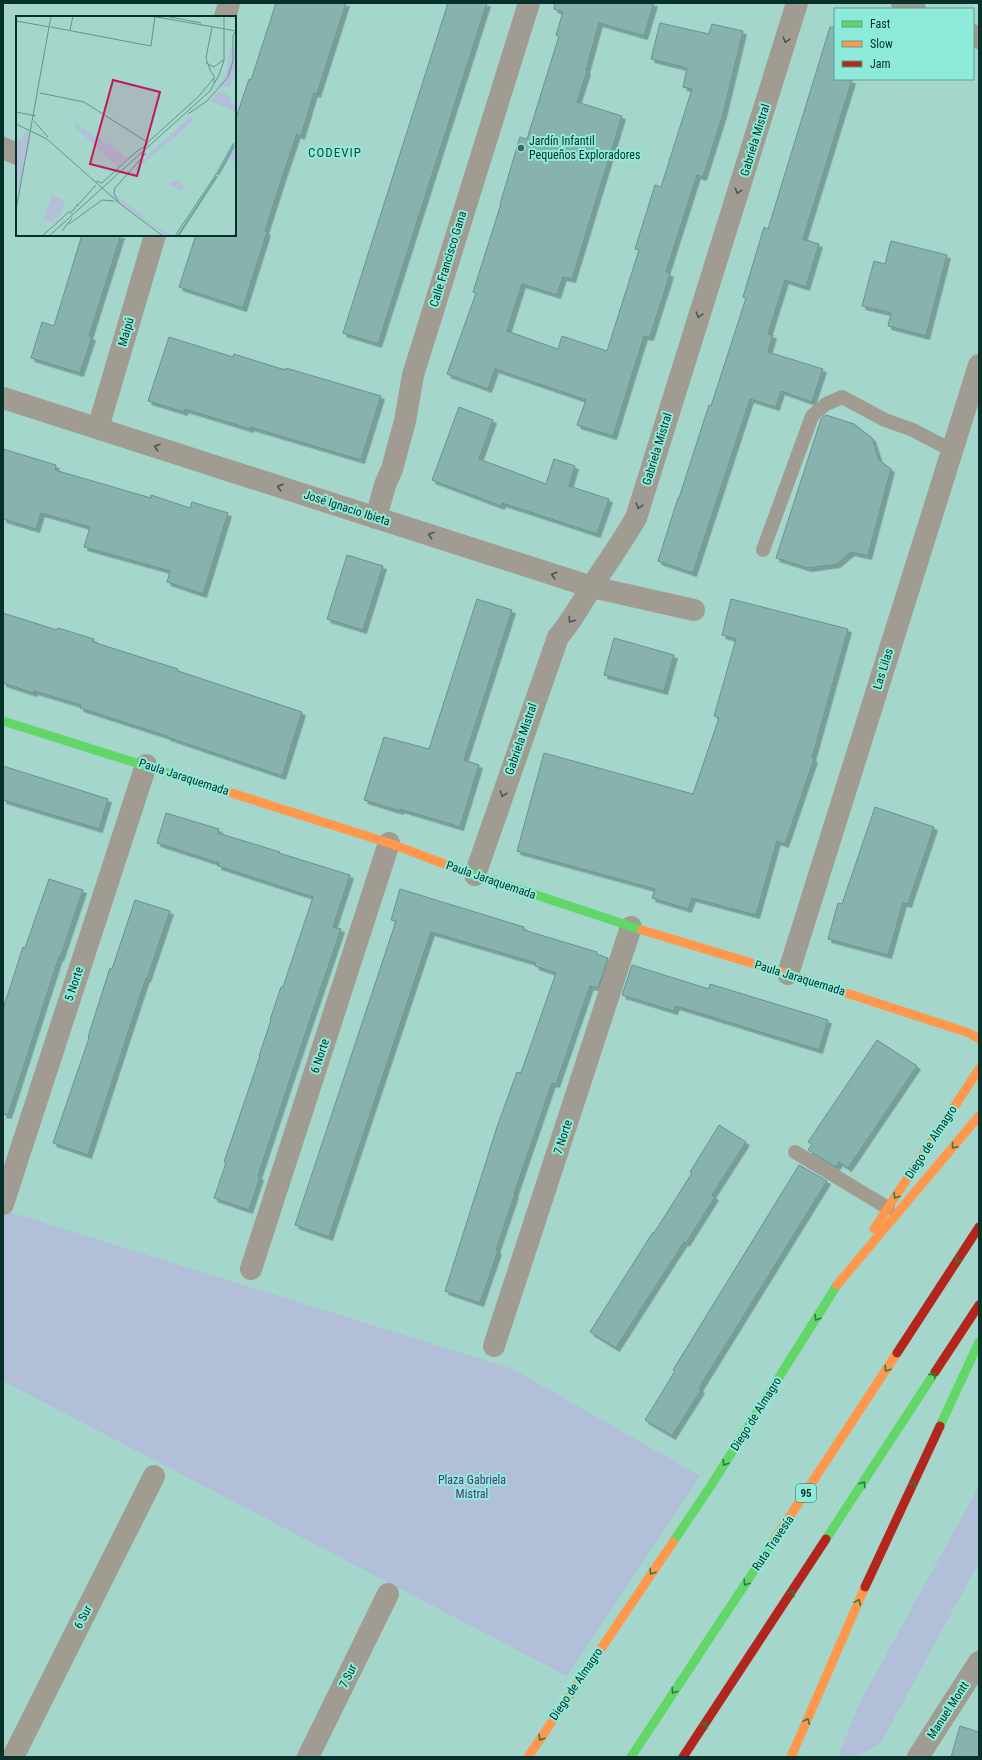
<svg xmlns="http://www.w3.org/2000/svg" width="982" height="1760" font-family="'Roboto Condensed',sans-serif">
  <defs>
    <filter id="shadow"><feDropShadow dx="3.5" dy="3.5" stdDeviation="0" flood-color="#0004"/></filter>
  </defs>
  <rect width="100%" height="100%" fill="#a4d6cc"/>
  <g fill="#b2bfd8">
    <path d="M 3,1210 L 513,1369 L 700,1476 L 567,1676 L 3,1381 Z"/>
    <path d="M 979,1486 L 979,1562 L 881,1743 L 856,1757 L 838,1757 L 859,1704 Z"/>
  </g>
  <g fill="#88b2ae" stroke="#659390" filter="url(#shadow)">
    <path d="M 276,3 L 346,3 L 317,94 L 314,93 L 301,136 L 297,134 L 282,178 L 265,231 L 267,232 L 243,308 L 179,287 L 196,235 L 235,235 L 235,121 L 249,79 L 251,80 Z"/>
    <path d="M 448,3 L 487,3 L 378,344 L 343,333 Z"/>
    <path d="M 555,3 L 654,3 L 644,36 L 599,23 L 586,70 L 587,71 L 577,102 L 622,116 L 572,279 L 563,277 L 557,295 L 522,284 L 507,331 L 558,349 L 562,336 L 607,351 L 639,250 L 635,249 L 655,185 L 661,187 L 692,89 L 683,87 L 687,68 L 651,59 L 660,23 L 709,34 L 712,24 L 743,31 L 723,114 L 703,177 L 697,175 L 666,272 L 670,274 L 650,337 L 644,336 L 613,436 L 577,425 L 586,400 L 495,369 L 488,389 L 447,374 L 476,293 L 473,292 L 501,204 L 500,204 L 520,137 L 527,139 L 559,36 L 556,35 L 563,12 L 554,9 Z"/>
    <path d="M 830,27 L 835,27 L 835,79 L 852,80 L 803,239 L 819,244 L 806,287 L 785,280 L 768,334 L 773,335 L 768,352 L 823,369 L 812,402 L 781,391 L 776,407 L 750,399 L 693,573 L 658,561 L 678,498 L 679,498 L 709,405 L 711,406 L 746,298 L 743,297 L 764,227 L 768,229 Z"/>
    <path d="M 82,235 L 121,235 L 89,336 L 92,337 L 80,373 L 31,358 L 42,322 L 54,326 Z"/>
    <path d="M 891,241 L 947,255 L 926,336 L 888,326 L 891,313 L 862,306 L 874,261 L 885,264 Z"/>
    <path d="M 169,337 L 233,357 L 234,354 L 285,370 L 286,368 L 381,396 L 361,460 L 250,427 L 250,429 L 185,409 L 184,412 L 148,401 Z"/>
    <path d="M 459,407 L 493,420 L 479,459 L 546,484 L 554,459 L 575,466 L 569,486 L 609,499 L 597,534 L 502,503 L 501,506 L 432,480 Z"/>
    <path d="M 826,415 L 854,424 L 872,438 L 879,460 L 891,469 L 868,556 L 851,552 L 837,564 L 808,568 L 776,558 L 821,419 Z"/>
    <path d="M 3,449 L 56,465 L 55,470 L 151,498 L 151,495 L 190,508 L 192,502 L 228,513 L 203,594 L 167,582 L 170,571 L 84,547 L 90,527 L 41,513 L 36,529 L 3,519 Z"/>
    <path d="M 347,555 L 383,566 L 363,630 L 327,619 Z"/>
    <path d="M 477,599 L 512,610 L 464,760 L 479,765 L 460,827 L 400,809 L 400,811 L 364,800 L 384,737 L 429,749 Z"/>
    <path d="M 731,599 L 848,629 L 812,758 L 814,759 L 785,844 L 777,841 L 756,915 L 692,898 L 688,909 L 652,898 L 655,889 L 517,851 L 544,753 L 693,794 L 719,718 L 714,716 L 736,639 L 722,635 Z"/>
    <path d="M 3,613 L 57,630 L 58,628 L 94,639 L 93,642 L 178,669 L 178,671 L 302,712 L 282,776 L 167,737 L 167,736 L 80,708 L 81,705 L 34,691 L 33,693 L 3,683 Z"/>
    <path d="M 614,638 L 674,655 L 664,691 L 604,675 Z"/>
    <path d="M 3,766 L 108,799 L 99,829 L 3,800 Z"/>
    <path d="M 875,807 L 934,827 L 908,904 L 903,903 L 888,955 L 828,939 L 838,903 L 842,904 Z"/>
    <path d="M 166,813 L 219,829 L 218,833 L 280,852 L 279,853 L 350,875 L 333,927 L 341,929 L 293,1070 L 258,1176 L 260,1177 L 249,1210 L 214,1198 L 226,1163 L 224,1162 L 260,1056 L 259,1056 L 271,1020 L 270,1020 L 281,987 L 283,987 L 313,897 L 218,866 L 219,863 L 157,843 Z"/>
    <path d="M 49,879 L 83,890 L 60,958 L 59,957 L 8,1115 L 3,1114 L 3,1009 L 23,947 L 25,948 Z"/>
    <path d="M 400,889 L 524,927 L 524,930 L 597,952 L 596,954 L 608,958 L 598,988 L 590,986 L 556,1084 L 552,1083 L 514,1194 L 515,1194 L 496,1250 L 498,1251 L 480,1303 L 445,1291 L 497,1127 L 517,1072 L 521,1073 L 556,973 L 535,966 L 536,963 L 431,932 L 329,1237 L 295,1225 L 396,921 L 391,920 Z"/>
    <path d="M 135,900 L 170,911 L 147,979 L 146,978 L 88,1155 L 53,1143 L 89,1038 L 88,1037 L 110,968 L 112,969 Z"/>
    <path d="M 632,965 L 709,989 L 710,984 L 828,1020 L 819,1050 L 676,1006 L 674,1011 L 622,995 Z"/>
    <path d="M 877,1040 L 917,1066 L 848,1168 L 839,1162 L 836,1167 L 808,1150 L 812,1144 L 808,1142 Z"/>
    <path d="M 719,1125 L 746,1142 L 712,1195 L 715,1197 L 686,1243 L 684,1242 L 616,1348 L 590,1332 L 653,1232 L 654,1233 L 692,1173 L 690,1172 Z"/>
    <path d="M 799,1165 L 827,1181 L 699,1388 L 701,1390 L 672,1436 L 645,1420 L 675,1371 L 673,1370 Z"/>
    <path d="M 960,1726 L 979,1732 L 979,1757 L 951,1757 Z"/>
  </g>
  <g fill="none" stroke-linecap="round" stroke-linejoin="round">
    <g stroke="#a19c91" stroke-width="14">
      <path d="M 763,550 L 812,416 L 826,404 L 842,397 L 885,420 L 913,430 L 951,450"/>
      <path d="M 795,1152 L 888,1208"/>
    </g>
    <g stroke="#a19c91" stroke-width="22">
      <path d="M 902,3 L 915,9"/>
      <path d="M 225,17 L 229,3"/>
      <path d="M 973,35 L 979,38"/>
      <path d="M 3,148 L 17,154"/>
      <path d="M 3,398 L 592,587 L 694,610"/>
      <path d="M 98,428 L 155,235"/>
      <path d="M 376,518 L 385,485 L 392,469 L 405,421 L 413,375 L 529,3"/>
      <path d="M 475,875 L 558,637 C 572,621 581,604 592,586 C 607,563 622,542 636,518 L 797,3"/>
      <path d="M 788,974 L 979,365"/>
      <path d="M 3,1204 L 146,765"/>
      <path d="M 251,1269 L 389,843"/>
      <path d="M 494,1346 L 631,927"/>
      <path d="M 13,1757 L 154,1476"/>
      <path d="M 308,1757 L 388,1594"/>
      <path d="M 918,1757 L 979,1662"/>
    </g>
    <g stroke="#63d668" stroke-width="9">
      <path d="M 3,721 L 203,784"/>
      <path d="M 463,871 L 642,930"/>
      <path d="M 940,1426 L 979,1342"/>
      <path d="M 826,1539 L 935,1372"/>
      <path d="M 673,1542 L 710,1487 L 837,1285"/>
      <path d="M 631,1757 L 771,1545"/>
    </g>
    <g stroke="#ff974d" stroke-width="9">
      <path d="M 203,784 L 389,843 L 463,871"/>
      <path d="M 642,930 L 788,974 L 969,1033 L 979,1039"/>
      <path d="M 874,1229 L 979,1069"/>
      <path d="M 837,1285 L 979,1116"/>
      <path d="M 771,1545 L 897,1353"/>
      <path d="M 528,1757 L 673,1542"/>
      <path d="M 791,1757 L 865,1587"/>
    </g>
    <g stroke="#b3261e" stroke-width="9">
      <path d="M 897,1353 L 979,1227"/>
      <path d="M 935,1372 L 979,1305"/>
      <path d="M 865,1587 L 940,1426"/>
      <path d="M 683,1757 L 826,1539"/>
    </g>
  </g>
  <defs><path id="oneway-chevron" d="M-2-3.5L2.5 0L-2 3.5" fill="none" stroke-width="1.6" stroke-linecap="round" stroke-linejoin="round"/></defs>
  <g stroke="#445b53">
    <use href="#oneway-chevron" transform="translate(786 40) rotate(107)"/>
    <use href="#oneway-chevron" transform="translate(738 191) rotate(107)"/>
    <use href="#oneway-chevron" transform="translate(699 315) rotate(107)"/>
    <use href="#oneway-chevron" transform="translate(157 447) rotate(-162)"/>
    <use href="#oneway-chevron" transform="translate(280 487) rotate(-162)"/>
    <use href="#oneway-chevron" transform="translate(639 506) rotate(107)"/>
    <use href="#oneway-chevron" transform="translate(431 535) rotate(-162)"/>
    <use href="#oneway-chevron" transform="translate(554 575) rotate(-162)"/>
    <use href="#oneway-chevron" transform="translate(571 620) rotate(125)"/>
    <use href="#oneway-chevron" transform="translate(503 794) rotate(109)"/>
  </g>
  <g stroke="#307b45">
    <use href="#oneway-chevron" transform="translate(954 1146) rotate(131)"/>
    <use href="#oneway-chevron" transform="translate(896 1196) rotate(123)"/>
    <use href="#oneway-chevron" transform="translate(958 1260) rotate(123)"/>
    <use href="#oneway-chevron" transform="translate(817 1318) rotate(122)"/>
    <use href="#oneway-chevron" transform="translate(887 1369) rotate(123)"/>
    <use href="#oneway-chevron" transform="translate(933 1375) rotate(-57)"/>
    <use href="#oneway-chevron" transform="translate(725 1463) rotate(122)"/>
    <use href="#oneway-chevron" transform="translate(863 1484) rotate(-57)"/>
    <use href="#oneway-chevron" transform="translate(913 1484) rotate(-64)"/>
    <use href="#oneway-chevron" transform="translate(652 1572) rotate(124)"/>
    <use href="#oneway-chevron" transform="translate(746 1583) rotate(124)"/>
    <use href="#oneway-chevron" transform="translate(792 1593) rotate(-57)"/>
    <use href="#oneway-chevron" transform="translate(858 1602) rotate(-66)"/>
    <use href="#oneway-chevron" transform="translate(674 1691) rotate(124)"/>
    <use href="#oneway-chevron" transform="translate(807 1721) rotate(-66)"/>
    <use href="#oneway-chevron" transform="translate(705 1725) rotate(-57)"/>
    <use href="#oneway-chevron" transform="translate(541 1738) rotate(123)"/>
  </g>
  <circle fill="#3d6a62" stroke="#8febd9" stroke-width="1.5" cx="521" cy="148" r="4"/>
  <g text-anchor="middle" stroke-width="4" stroke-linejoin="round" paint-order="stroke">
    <rect fill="#8febd9" stroke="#2f685e" stroke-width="1" x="796" y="1484" width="20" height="18" rx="3"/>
    <g font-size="11" font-weight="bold" fill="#063029">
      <text x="806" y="1497">95</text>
    </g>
    <g font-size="12" fill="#063029" stroke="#8febd9">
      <text transform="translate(755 140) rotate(-73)" y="4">Gabriela Mistral</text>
      <text transform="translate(448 259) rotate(-73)" y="4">Calle Francisco Gana</text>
      <text transform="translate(126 332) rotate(-74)" y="4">Maipú</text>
      <text transform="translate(657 449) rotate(-73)" y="4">Gabriela Mistral</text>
      <text transform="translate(347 508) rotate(18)" y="4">José Ignacio Ibieta</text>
      <text transform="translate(883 669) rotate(-73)" y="4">Las Lilas</text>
      <text transform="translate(521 739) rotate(-71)" y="4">Gabriela Mistral</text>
      <text transform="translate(184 777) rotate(18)" y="4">Paula Jaraquemada</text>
      <text transform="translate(491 880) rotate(19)" y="4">Paula Jaraquemada</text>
      <text transform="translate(800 978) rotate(17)" y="4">Paula Jaraquemada</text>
      <text transform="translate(74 984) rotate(-72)" y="4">5 Norte</text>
      <text transform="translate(320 1056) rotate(-72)" y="4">6 Norte</text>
      <text transform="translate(563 1137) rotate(-72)" y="4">7 Norte</text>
      <text transform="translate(931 1142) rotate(-57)" y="4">Diego de Almagro</text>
      <text transform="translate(756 1414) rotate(-58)" y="4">Diego de Almagro</text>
      <text transform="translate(773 1543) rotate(-56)" y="4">Ruta Travesía</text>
      <text transform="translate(83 1617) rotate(-63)" y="4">6 Sur</text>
      <text transform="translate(348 1676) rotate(-64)" y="4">7 Sur</text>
      <text transform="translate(576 1684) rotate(-56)" y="4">Diego de Almagro</text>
      <text transform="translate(948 1710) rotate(-57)" y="4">Manuel Montt</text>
    </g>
    <g font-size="12" fill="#063029" stroke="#8febd9" text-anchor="start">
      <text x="529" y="145">Jardín Infantil<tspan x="529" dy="14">Pequeños Exploradores</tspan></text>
    </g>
    <g font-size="12" fill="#52367b" stroke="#8febd9">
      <text x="472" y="1484">Plaza Gabriela<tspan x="472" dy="14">Mistral</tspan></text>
    </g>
    <g font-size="13" letter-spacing="1" fill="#184a41" stroke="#8febd9">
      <text x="335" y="157">CODEVIP</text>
    </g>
  </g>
  <g transform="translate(16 16)">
    <rect width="220" height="220" fill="#a4d6cc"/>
    <path d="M 214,33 L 220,33 L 220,58 L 213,72 L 204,69 L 211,54 ZM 203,75 L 215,81 L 213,85 L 220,88 L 220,96 L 194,85 ZM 174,101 L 178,104 L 114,159 L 133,138 ZM 61,108 L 104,136 L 111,143 L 102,151 L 58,110 ZM 9,116 L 15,118 L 3,174 L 0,173 L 0,121 L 6,124 ZM 218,129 L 220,142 L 218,145 L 214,143 L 203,160 ZM 160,164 L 169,170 L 165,175 L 152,168 ZM 99,178 L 129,201 L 128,203 L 157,220 L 151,220 L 116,195 L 103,186 ZM 36,179 L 49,185 L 42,203 L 39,202 L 37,207 L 28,203 Z" fill="#b2bfd8"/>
    <path fill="none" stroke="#5fa89a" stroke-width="2" d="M 202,159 L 218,130M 162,220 L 201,160"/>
    <path fill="none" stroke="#65948b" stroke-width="1" d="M 135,0 L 220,15M 149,0 L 185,7M 0,5 L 34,11M 35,11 L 135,30 L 139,0M 54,14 L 57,0M 190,47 L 198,51 L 207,44M 194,54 L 190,42 L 196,11M 194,54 L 198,60 L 198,67M 24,77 L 68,86 L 131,126M 0,96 L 20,100M 172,98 L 191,85 L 212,61 L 217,45 L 217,19 L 220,15M 18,105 L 32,121M 0,108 L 31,123 L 103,187 L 147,220M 130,128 L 183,80 L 197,63M 120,136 L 132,128M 80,165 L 86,167 L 120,136M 103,187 L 98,178 L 99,172 L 130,137M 61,190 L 80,169M 0,194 L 35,0M 54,198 L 62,188M 53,208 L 86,184 L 98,185M 46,215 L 56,202M 26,220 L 54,195M 33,220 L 194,75 L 203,59 L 208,44 L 208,0M 159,220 L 199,160 L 217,128 L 220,128"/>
    <path fill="#c2185b" fill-opacity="0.15" stroke="#c2185b" stroke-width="2" d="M 97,64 L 144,76 L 121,160 L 74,148 Z"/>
    <rect width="220" height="220" fill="none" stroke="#063029" stroke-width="2"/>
  </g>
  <rect width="982" height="1760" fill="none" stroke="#063029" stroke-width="8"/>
  <rect x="834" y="8" width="140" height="72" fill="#8febd9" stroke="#58a093"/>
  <rect x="842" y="21" width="20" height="6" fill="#63d668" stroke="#58a093"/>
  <text x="870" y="28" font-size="12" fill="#063029">Fast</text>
  <rect x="842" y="41" width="20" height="6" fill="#ff974d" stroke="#58a093"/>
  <text x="870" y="48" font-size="12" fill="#063029">Slow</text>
  <rect x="842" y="61" width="20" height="6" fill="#b3261e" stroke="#58a093"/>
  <text x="870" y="68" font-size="12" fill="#063029">Jam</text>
</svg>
